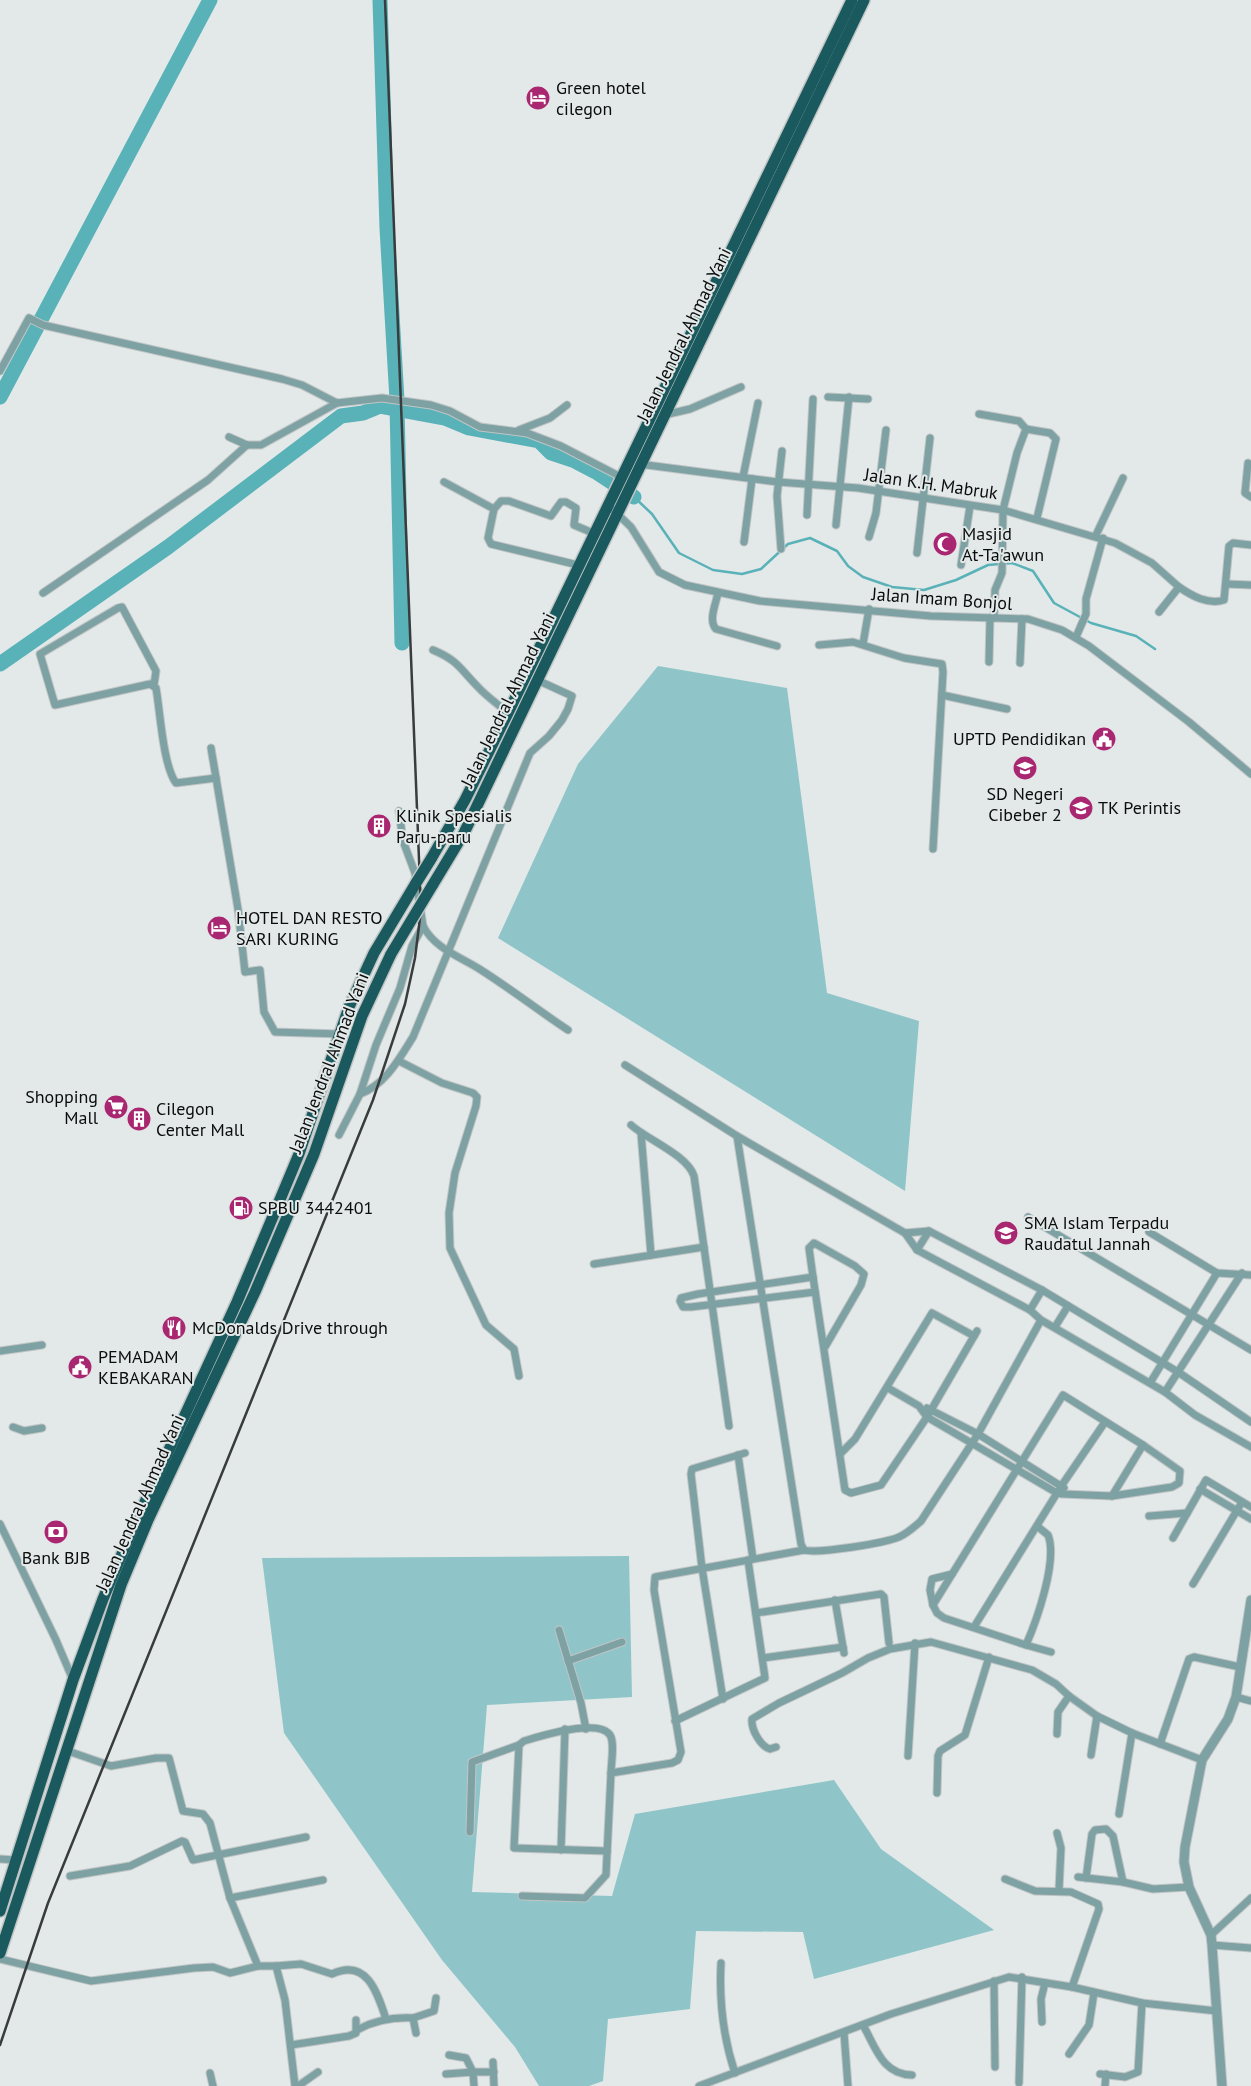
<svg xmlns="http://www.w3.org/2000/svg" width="1251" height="2086" font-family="'PT Sans',sans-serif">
  <rect width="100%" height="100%" fill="#e3e8e8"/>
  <g fill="#8fc5c8">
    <path d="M 658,666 L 787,688 L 827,993 L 919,1021 L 905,1191 L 498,938 L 578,764 Z"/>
    <path d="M 629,1556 L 632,1697 L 487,1705 L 472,1892 L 612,1896 L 635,1814 L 834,1780 L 881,1849 L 994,1930 L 814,1979 L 803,1932 L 696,1931 L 690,2009 L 608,2019 L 603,2081 L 589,2086 L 539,2086 L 515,2047 L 442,1960 L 284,1733 L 262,1558 Z"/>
  </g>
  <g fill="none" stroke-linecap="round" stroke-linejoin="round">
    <path stroke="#59b2b8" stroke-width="2.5" d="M 634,497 L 652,514 L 679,553 L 713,570 L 742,574 L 761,569 L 788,544 L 810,538 L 837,551 L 848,566 L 863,577 L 892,587 L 924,590 L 956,580 L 988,565 L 1012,563 L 1033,571 L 1054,603 L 1091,623 L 1136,636 L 1155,649"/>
    <g stroke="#59b2b8" stroke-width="15">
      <path d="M 380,0 L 387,228 L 397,400"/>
      <path d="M 0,397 L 210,0"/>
      <path d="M 397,404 L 402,643"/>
      <path d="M 0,664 L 168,547 L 341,416 L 363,413 L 380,406 L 445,418 L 469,428 L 539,441 L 551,453 L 575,461 L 596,472 L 634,497"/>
    </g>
    <defs>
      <g id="minor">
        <path d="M 0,371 L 29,318 L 43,325 L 282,379 L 302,385 L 337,403 L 382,398 L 431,405 L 450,411 L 480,427 L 527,433 L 561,446 L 621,477"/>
        <path d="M 828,397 L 868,399"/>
        <path d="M 979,414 L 1019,421 L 1026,429"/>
        <path d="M 664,415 L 690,409 L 741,387"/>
        <path d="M 519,430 L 550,418 L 567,405"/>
        <path d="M 229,437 L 247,445 L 261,445 L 337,403"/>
        <path d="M 1248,463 L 1245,493 L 1251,497"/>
        <path d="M 639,464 L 778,482 L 858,488 L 1003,510 L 1115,543 L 1152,563 L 1179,587 L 1159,612"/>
        <path d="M 743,477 L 758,403"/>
        <path d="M 444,482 L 494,509 L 488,538 L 491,544 L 578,565"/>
        <path d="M 607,504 L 631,527 L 659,572 L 685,585 L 760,601 L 931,616 L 1028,619 L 1062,630 L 1089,646 L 1189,722 L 1251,774"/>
        <path d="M 494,509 L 501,501 L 509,501 L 551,516 L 561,502 L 566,502 L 576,508 L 574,525 L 593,533"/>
        <path d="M 807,515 L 813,399"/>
        <path d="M 836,525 L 849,397"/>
        <path d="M 1096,535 L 1123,478"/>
        <path d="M 869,537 L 876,513 L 886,430"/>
        <path d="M 744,542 L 752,479"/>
        <path d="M 781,549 L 777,496 L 782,451"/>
        <path d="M 917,553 L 930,438"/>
        <path d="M 961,565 L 970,506"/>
        <path d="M 1226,584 L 1251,585"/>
        <path d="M 1179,587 C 1192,596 1208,605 1224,600 L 1229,546 L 1233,543 L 1251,545"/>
        <path d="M 43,593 L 208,480 L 247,445"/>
        <path d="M 718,593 C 716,603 708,621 716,629 L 777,646"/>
        <path d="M 994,618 L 995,590 L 1002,573 L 1003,510 L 1017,453 L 1026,429 L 1050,433 L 1056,439 L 1037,518"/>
        <path d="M 1076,637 L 1086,614 L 1086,599 L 1103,538"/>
        <path d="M 863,644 L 869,609"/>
        <path d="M 819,645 L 853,642 L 904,658 L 942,664 L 943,672 L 933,849"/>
        <path d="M 433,650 C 459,661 460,669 478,687 C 487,697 498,704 508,713"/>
        <path d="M 989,662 L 990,618"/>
        <path d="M 1020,663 L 1022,619"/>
        <path d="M 154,685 L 156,671 L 122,607 L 118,608 L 40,654 L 55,705 L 150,684 L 156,688 C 160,710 163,766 176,783 L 216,778"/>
        <path d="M 942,695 L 1007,709"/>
        <path d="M 211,748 L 238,909 L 245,972 L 260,970 L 264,1012 L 275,1032 L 340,1034"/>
        <path d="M 399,811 L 403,841 L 415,873 L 423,926 C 435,949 461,957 481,970 C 511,989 539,1011 568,1030"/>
        <path d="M 399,1061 L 442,1083 L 473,1093 L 477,1097 L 476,1106 L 455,1173 L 449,1213 L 450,1248 L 486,1325 L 514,1349 L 519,1376"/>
        <path d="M 625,1065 L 737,1136"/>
        <path d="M 360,1094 C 386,1084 399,1059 413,1037 L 530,753 L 549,736 L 562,720 L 568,709 L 572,696 L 537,680"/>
        <path d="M 631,1125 C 648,1140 687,1155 694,1176 L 729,1426"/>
        <path d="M 641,1133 L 651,1255"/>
        <path d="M 339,1135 L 360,1094 L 376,1045 L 400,988 L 412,946 L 423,926"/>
        <path d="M 1028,1217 L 1251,1350"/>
        <path d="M 1149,1232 L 1217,1273 L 1251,1275"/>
        <path d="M 905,1233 L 929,1231 L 1042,1290 L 1178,1372 L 1251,1422"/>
        <path d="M 917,1250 L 929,1231"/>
        <path d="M 594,1264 L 704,1247"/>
        <path d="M 813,1277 L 698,1294 L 681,1298 L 680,1301 L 683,1307 L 691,1307 L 815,1292"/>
        <path d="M 1030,1310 L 1042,1290"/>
        <path d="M 1041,1320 L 978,1434 L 921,1521 C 914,1527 908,1533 899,1537 C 885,1543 818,1554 804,1550 L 801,1544 L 737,1136 L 905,1233 L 917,1250 L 1030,1310 L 1041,1320 L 1165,1392 L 1195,1415 L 1251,1447"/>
        <path d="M 1055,1327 L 1068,1306"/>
        <path d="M 825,1347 L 861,1285 L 864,1274 L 855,1266 L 814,1243 L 809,1248 L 813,1277 L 845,1490 L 851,1493 L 881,1485 L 927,1417 L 977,1331"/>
        <path d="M 0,1351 L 42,1345"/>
        <path d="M 1150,1383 L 1217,1273"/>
        <path d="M 888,1388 L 919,1406 L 927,1417 L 1057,1493 L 1062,1494 L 1112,1496 L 1172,1487 L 1179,1483 L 1180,1471 L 1143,1445 L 1063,1395 L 933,1605 L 937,1613 L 944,1618 L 1026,1645 C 1037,1620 1058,1560 1048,1535 L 1037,1526"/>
        <path d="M 1165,1392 L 1242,1273"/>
        <path d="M 927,1408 L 978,1434 L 1064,1488"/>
        <path d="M 13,1427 L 24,1431 L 42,1428"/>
        <path d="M 840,1454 L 855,1439 L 932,1313 L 974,1336"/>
        <path d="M 738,1455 L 753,1559"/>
        <path d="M 1200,1489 L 1251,1519"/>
        <path d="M 1112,1496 L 1143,1445"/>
        <path d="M 1149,1516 L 1187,1513"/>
        <path d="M 0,1524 L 56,1640 L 73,1680"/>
        <path d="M 1173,1538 L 1206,1480 L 1251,1507"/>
        <path d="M 1193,1584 L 1242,1502"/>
        <path d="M 835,1600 L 844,1653"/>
        <path d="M 933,1605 L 930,1590 L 932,1579 L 952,1574"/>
        <path d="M 756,1613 L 881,1594 L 884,1597 L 889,1643"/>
        <path d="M 974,1627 L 1062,1485 L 1105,1422"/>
        <path d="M 559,1630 L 581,1703 L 586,1729"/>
        <path d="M 1026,1645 L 1051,1652"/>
        <path d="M 763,1658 L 843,1647"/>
        <path d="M 568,1661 L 622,1642"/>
        <path d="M 1236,1697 L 1251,1701"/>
        <path d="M 723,1699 L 702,1568 L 691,1474 L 692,1469 L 745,1453"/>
        <path d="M 675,1721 L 765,1678 L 748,1560"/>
        <path d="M 1057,1734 L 1058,1712 L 1069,1696"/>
        <path d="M 1160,1744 L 1189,1659 L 1194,1657 L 1240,1667"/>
        <path d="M 776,1747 L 770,1749 C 760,1746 751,1729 752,1719 L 779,1703 L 842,1673 L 868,1658 L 890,1649 L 931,1642 L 1032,1670 L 1056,1684 L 1069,1696 L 1097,1716 L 1132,1733 L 1202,1760"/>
        <path d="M 65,1750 L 111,1766 L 156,1758 L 169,1758 L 183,1811 L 203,1814 L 210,1823 L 230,1898 L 258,1966 L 276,1966 L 285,2000 L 295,2086"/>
        <path d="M 1091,1755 L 1097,1716"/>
        <path d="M 908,1756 L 915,1643"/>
        <path d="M 937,1793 L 938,1756 L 940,1751 L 965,1735 L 989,1657"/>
        <path d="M 1119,1814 L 1132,1733"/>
        <path d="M 470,1832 L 472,1762 L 519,1745"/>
        <path d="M 1057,1833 L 1061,1848 L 1059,1890"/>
        <path d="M 561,1850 L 565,1729"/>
        <path d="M 607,1851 L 514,1848 L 519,1745 L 524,1741 C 540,1736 599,1718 610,1735 C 615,1743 611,1764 611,1773"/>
        <path d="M 0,1859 L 15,1860"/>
        <path d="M 70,1876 L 130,1866 L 182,1841 L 185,1842 L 193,1860 L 306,1837"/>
        <path d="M 1078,1877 L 1123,1882 L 1153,1889 L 1189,1887"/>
        <path d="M 1086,1878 L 1092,1834 L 1095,1830 L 1106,1829 L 1113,1836 L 1123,1882"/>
        <path d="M 1005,1879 L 1035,1891 L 1071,1892 L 1098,1904 L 1099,1909 L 1072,1987"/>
        <path d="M 522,1896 L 585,1898 L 606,1875 L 611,1773 L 672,1763 L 678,1760 L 681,1752 L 654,1590 L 655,1577 L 804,1550"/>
        <path d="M 230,1898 L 323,1880"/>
        <path d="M 1211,1935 L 1251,1898"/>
        <path d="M 1212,1945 L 1251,1948"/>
        <path d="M 0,1959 L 91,1981 L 194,1968 L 213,1967 L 230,1973 L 258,1966"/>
        <path d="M 721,1963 C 719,2001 723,2037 735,2073"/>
        <path d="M 276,1966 L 301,1964 L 332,1974 C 366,1958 377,1991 386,2019"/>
        <path d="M 994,1981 L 995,2067"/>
        <path d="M 413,2018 L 434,2011 L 436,1998"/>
        <path d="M 1042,2022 L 1041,1999 L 1045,1983"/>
        <path d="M 863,2025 C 876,2048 882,2074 912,2075"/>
        <path d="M 357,2030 C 375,2020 392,2017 413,2018 L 416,2033"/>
        <path d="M 844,2033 L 848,2086"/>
        <path d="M 291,2045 L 349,2036 L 356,2033 L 356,2020"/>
        <path d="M 1069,2054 L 1089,2025 L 1094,1993"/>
        <path d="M 449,2055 L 466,2058 L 473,2072 L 494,2072"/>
        <path d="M 493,2062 L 494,2086"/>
        <path d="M 210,2073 L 213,2086"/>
        <path d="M 446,2074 L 473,2072 L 474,2086"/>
        <path d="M 1100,2074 L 1125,2077 L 1138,2072 L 1142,2003"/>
        <path d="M 1019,2083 L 1022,1977"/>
        <path d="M 298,2086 L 318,2072"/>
        <path d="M 699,2086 L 891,2014 L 1009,1977 L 1072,1987 L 1142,2003 L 1217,2011"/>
        <path d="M 1105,2086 L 1106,2074"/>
      </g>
      <path id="tertiary" d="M 1222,2086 L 1212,1945 L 1211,1935 L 1189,1887 L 1184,1862 L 1185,1847 L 1202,1760 L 1228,1719 L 1236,1697 L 1251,1600"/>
      <g id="trunk">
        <path d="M 431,859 L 465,800 L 508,713 L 852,0"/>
        <path d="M 432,886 L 464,833 L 864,0"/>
        <path d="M 0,1911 L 73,1680 L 103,1599 L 133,1528 L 237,1302 L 279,1202 L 299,1154 L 349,1007 L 374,953 L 416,883"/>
        <path d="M 0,1953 L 121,1585 L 148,1520 L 255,1292 L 314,1154 L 362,1016 L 391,954"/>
      </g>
    </defs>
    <use href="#minor" stroke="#c0c5c5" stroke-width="9"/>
    <use href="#tertiary" stroke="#c0c5c5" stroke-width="11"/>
    <use href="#trunk" stroke="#c0c5c5" stroke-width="14"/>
    <use href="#minor" stroke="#7ea1a3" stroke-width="7"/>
    <use href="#tertiary" stroke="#7ea1a3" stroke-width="9"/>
    <use href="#trunk" stroke="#1a5a5e" stroke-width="11"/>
    <path stroke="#393c3c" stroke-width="2.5" d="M 0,2045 L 48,1903 L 373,1100 L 405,1004 L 415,958 L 421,910 L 385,0"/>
    <defs>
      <g id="trunk-bridge">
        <path d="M 416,883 L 431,859"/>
        <path d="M 391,954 L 432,886"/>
      </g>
    </defs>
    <use href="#trunk-bridge" stroke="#c0c5c5" stroke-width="14" stroke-linecap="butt"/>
    <use href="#trunk-bridge" stroke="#1a5a5e" stroke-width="11"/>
  </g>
  <defs>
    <symbol id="hotel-disc" viewBox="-11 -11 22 22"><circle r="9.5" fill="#a92671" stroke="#e3e8e8"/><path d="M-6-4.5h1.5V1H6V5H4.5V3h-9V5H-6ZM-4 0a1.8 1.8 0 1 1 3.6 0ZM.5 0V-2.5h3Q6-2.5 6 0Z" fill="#fff"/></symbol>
    <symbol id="mosque-disc" viewBox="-11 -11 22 22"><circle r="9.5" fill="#a92671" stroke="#e3e8e8"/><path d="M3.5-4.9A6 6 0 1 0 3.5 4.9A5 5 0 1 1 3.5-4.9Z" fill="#fff"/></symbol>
    <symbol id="civic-disc" viewBox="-11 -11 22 22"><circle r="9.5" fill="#a92671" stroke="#e3e8e8"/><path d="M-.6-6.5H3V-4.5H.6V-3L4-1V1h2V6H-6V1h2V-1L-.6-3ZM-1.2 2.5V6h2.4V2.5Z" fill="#fff"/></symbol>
    <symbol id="school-disc" viewBox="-11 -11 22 22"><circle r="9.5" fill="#a92671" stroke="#e3e8e8"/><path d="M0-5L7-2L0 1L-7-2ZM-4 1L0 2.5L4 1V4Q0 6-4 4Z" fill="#fff"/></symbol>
    <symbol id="building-disc" viewBox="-11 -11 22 22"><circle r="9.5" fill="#a92671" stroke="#e3e8e8"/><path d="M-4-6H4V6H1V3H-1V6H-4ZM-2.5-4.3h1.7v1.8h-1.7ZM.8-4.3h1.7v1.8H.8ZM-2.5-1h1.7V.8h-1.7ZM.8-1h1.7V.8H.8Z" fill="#fff"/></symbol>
    <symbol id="supermarket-disc" viewBox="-11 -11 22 22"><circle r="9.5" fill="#a92671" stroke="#e3e8e8"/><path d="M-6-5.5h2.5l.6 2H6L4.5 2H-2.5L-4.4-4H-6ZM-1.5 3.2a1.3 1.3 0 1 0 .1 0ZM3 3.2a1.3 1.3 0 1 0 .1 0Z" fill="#fff"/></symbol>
    <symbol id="fuel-disc" viewBox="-11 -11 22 22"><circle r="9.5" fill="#a92671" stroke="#e3e8e8"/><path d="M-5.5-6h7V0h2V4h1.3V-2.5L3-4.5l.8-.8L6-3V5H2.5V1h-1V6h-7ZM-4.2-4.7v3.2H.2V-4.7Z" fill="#fff"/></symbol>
    <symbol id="restaurant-disc" viewBox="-11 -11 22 22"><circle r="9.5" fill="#a92671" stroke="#e3e8e8"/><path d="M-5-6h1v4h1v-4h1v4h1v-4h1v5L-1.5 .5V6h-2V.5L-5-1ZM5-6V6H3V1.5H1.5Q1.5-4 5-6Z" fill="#fff"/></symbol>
    <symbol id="bank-disc" viewBox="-11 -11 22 22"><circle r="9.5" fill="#a92671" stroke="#e3e8e8"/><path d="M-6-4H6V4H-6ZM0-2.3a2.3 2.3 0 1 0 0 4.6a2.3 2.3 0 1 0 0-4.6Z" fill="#fff"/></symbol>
  </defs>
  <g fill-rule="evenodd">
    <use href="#hotel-disc" x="524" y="84" width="28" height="28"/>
    <use href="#mosque-disc" x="931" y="530" width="28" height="28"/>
    <use href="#civic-disc" x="1090" y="725" width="28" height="28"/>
    <use href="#school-disc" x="1011" y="754" width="28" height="28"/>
    <use href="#school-disc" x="1067" y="794" width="28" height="28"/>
    <use href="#building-disc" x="365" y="812" width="28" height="28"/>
    <use href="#hotel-disc" x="205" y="914" width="28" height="28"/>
    <use href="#supermarket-disc" x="102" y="1093" width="28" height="28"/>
    <use href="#building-disc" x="125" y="1105" width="28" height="28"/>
    <use href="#fuel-disc" x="227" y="1194" width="28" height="28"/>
    <use href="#school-disc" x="992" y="1219" width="28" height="28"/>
    <use href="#restaurant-disc" x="160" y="1314" width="28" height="28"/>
    <use href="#civic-disc" x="66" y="1353" width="28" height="28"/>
    <use href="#bank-disc" x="42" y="1518" width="28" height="28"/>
  </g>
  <g text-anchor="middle" stroke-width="4" stroke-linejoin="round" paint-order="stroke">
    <g font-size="18" fill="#0b0d0d" stroke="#e3e8e8" text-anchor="start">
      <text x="556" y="94">Green hotel<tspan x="556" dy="21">cilegon</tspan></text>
      <text x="962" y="540">Masjid<tspan x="962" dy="21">At-Ta'awun</tspan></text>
      <text x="1086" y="745" text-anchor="end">UPTD Pendidikan</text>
      <text x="1025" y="800" text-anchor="middle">SD Negeri<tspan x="1025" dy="21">Cibeber 2</tspan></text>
      <text x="1098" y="814">TK Perintis</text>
      <text x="396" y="822">Klinik Spesialis<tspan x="396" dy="21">Paru-paru</tspan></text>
      <text x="236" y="924">HOTEL DAN RESTO<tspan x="236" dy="21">SARI KURING</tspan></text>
      <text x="98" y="1103" text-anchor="end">Shopping<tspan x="98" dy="21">Mall</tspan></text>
      <text x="156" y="1115">Cilegon<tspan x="156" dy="21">Center Mall</tspan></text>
      <text x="258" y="1214">SPBU 3442401</text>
      <text x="1024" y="1229">SMA Islam Terpadu<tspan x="1024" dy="21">Raudatul Jannah</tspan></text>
      <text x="192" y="1334">McDonalds Drive through</text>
      <text x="98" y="1363">PEMADAM<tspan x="98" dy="21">KEBAKARAN</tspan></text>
      <text x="56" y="1564" text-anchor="middle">Bank BJB</text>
    </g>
    <g font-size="18" fill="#0b0d0d" stroke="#e3e8e8">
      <text transform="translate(684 335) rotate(-64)" y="6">Jalan Jendral Ahmad Yani</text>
      <text transform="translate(931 484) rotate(8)" y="6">Jalan K.H. Mabruk</text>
      <text transform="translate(942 599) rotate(4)" y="6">Jalan Imam Bonjol</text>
      <text transform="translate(508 700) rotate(-64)" y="6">Jalan Jendral Ahmad Yani</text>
      <text transform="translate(329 1063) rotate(-69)" y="6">Jalan Jendral Ahmad Yani</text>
      <text transform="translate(140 1503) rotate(-66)" y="6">Jalan Jendral Ahmad Yani</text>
    </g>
  </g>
</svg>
